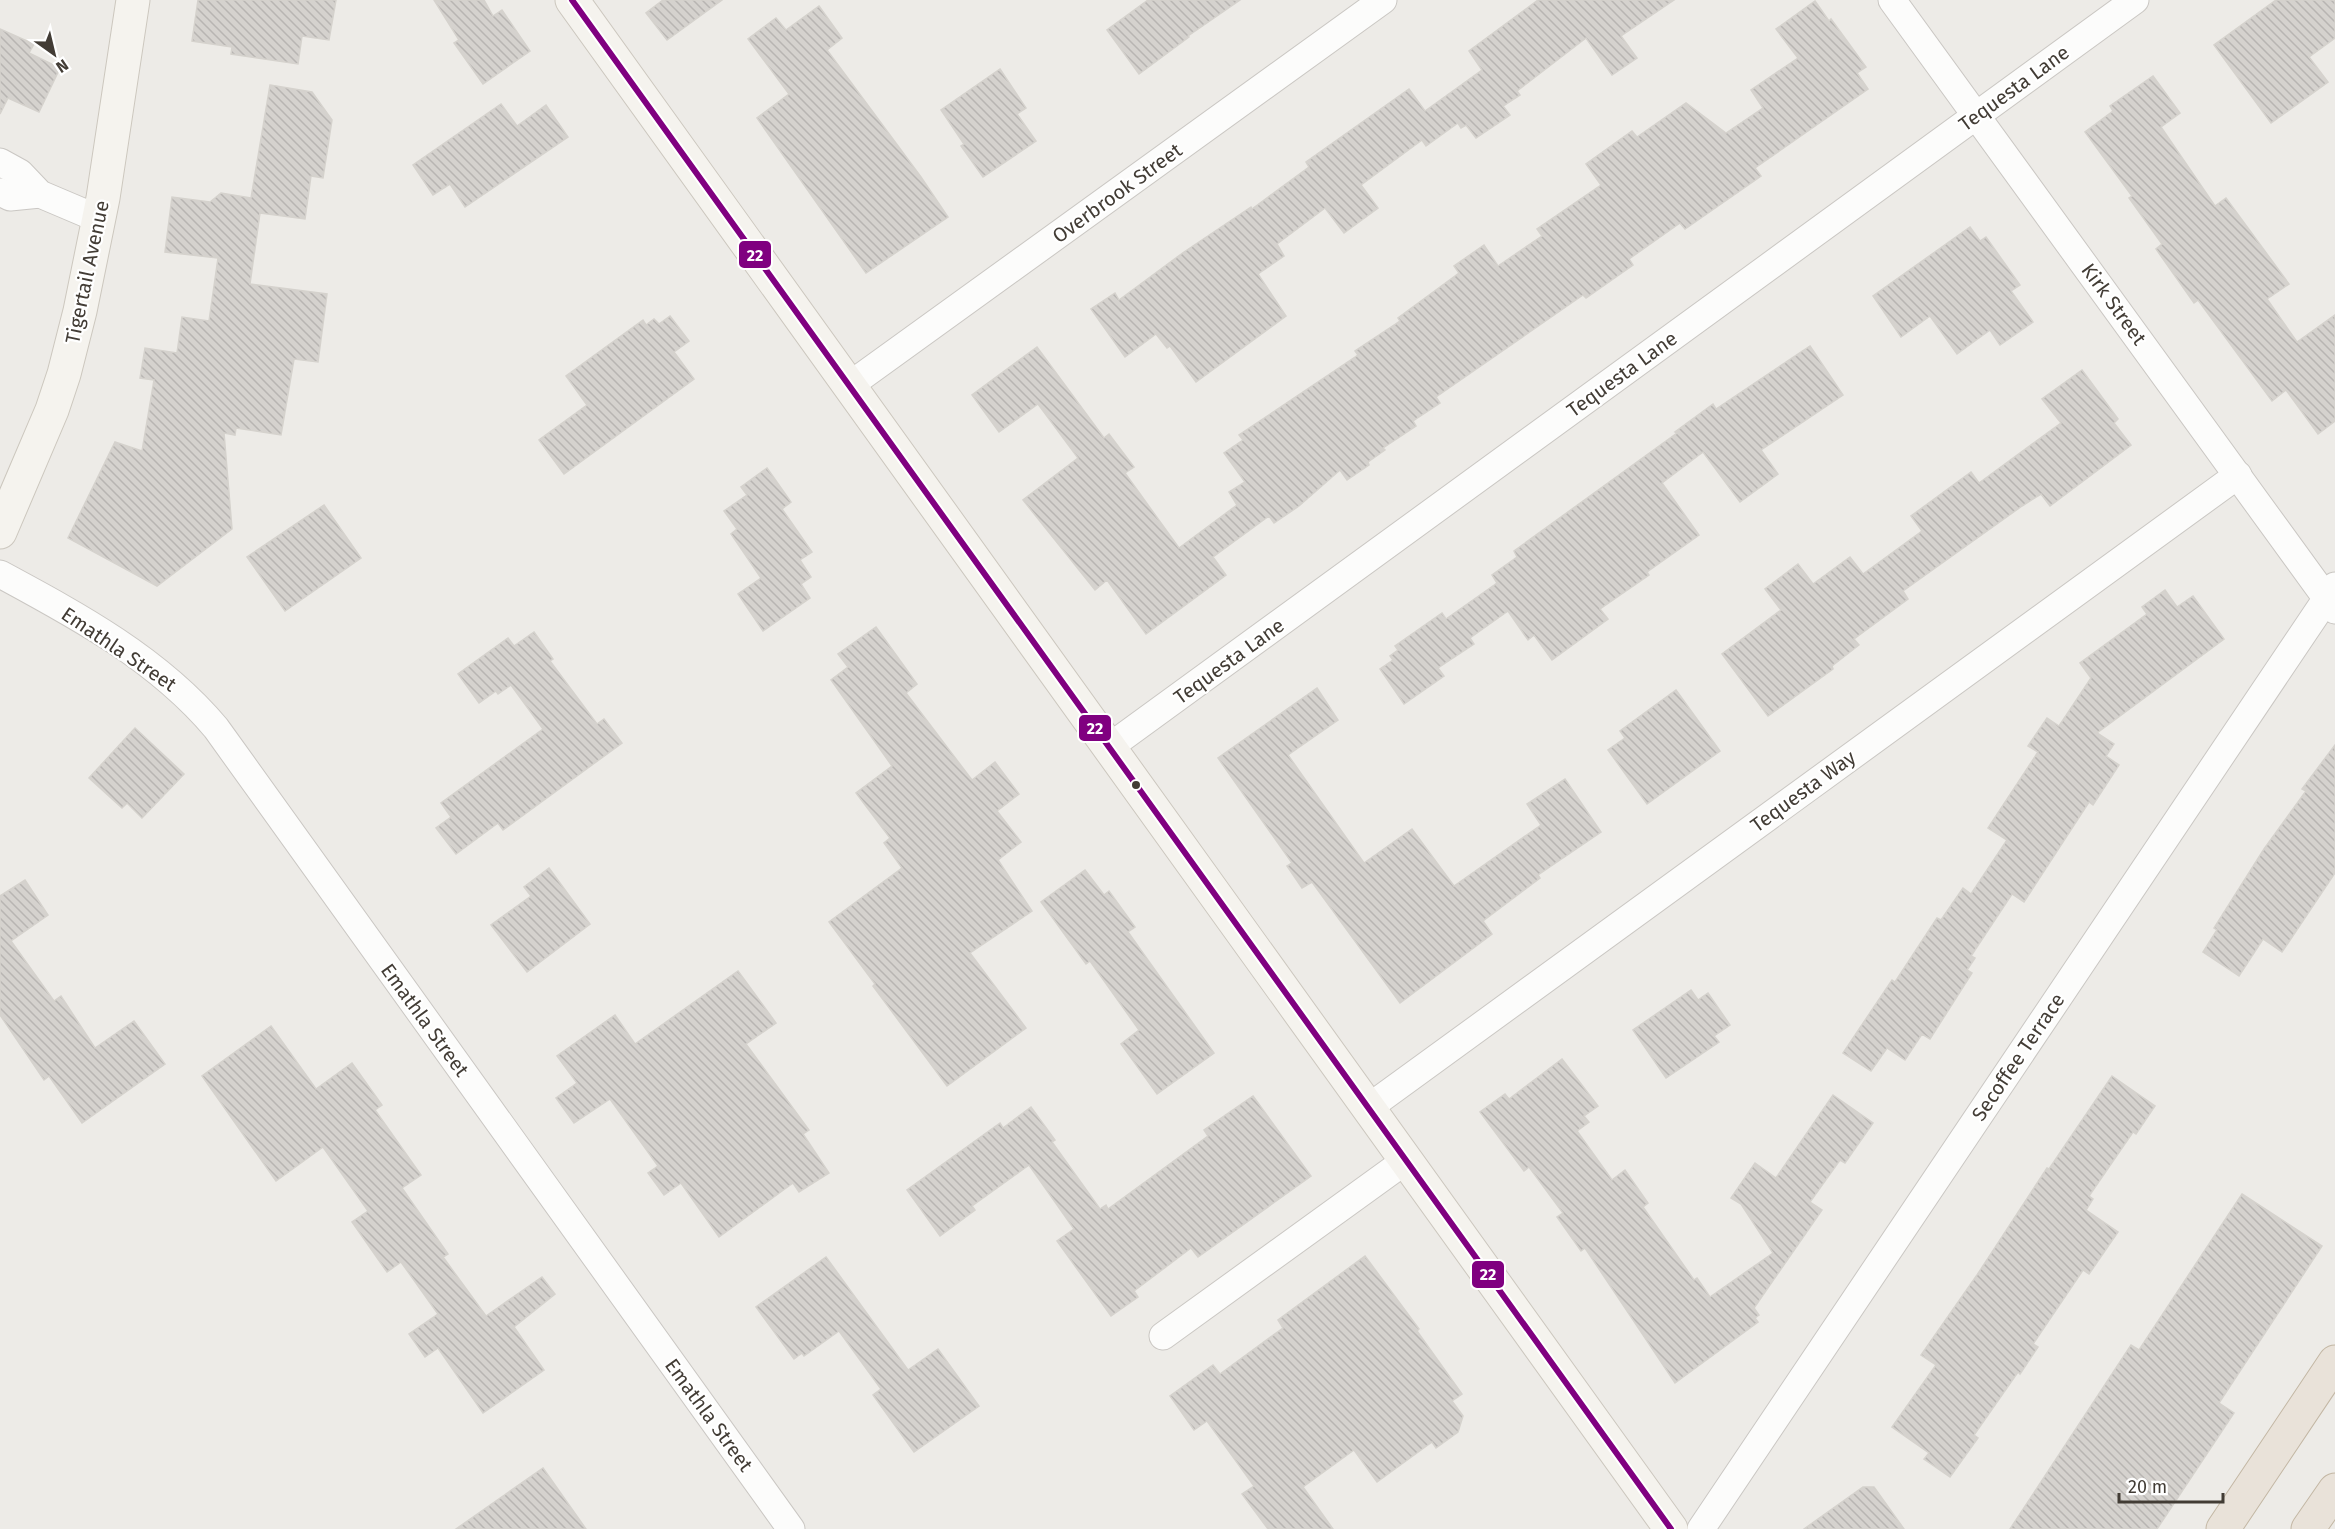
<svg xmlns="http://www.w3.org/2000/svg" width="2335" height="1529" font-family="'Fira Sans',sans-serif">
  <defs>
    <pattern id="building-back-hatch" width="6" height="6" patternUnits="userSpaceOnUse" patternTransform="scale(1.5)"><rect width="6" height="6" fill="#d5d2ce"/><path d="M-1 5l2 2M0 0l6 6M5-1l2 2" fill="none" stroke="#b8b5b2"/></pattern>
  </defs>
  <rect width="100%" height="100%" fill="#edebe7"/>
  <g fill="url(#building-back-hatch)" stroke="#d5d2cd" stroke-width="1.5">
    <path d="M 198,0 L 336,0 L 329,40 L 302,36 L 298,64 L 231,54 L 232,47 L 192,41 Z"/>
    <path d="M 434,0 L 484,0 L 493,16 L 502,10 L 530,51 L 483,84 L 454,43 L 459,40 Z"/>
    <path d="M 663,0 L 722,0 L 667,40 L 646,13 Z"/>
    <path d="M 1148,0 L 1240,0 L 1188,36 L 1189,37 L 1139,74 L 1107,30 Z"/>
    <path d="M 1538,0 L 1674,0 L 1621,36 L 1637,58 L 1612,75 L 1586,38 L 1517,91 L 1520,95 L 1503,106 L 1510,115 L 1476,138 L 1466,125 L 1461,128 L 1458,123 L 1426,146 L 1422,140 L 1361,185 L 1378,208 L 1344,233 L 1325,208 L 1277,244 L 1284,256 L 1258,274 L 1286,316 L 1196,382 L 1170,346 L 1167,348 L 1156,334 L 1125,357 L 1091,309 L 1115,293 L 1119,300 L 1184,252 L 1251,207 L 1252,209 L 1309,167 L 1306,162 L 1409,89 L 1425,111 L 1482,70 L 1469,51 Z"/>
    <path d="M 2276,0 L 2335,0 L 2335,38 L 2309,57 L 2328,82 L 2271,123 L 2214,45 Z"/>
    <path d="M 1815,1 L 1829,21 L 1831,19 L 1866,67 L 1857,73 L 1868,89 L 1755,168 L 1761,176 L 1685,229 L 1680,223 L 1629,259 L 1633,265 L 1586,298 L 1583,295 L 1436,397 L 1440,403 L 1413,421 L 1416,426 L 1383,448 L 1385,450 L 1368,462 L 1369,465 L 1347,480 L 1340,470 L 1299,506 L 1274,523 L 1269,516 L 1213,557 L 1226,575 L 1146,634 L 1107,580 L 1095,590 L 1023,500 L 1078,458 L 1038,404 L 999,432 L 972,395 L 1037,347 L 1104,438 L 1109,434 L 1134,467 L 1125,473 L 1179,548 L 1237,505 L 1229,492 L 1245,482 L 1224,453 L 1243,440 L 1239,435 L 1358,355 L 1355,351 L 1400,321 L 1398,318 L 1459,273 L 1454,266 L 1484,245 L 1498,266 L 1542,236 L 1537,229 L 1601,185 L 1586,164 L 1632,131 L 1637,137 L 1686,103 L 1726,133 L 1763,108 L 1751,90 L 1798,58 L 1776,29 Z"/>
    <path d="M 819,6 L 842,38 L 827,50 L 921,177 L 948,217 L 866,273 L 757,118 L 789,94 L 748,39 L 776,18 L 786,30 Z"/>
    <path d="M 0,29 L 34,44 L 29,53 L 60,68 L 39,112 L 8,98 L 0,114 Z"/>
    <path d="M 1000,69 L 1026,108 L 1017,114 L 1036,141 L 983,177 L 961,146 L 964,144 L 941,110 Z"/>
    <path d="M 2153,76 L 2180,113 L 2161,127 L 2215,206 L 2226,198 L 2289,284 L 2267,299 L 2297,342 L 2335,315 L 2335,421 L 2318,434 L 2286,390 L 2272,401 L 2198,300 L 2194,303 L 2156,249 L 2162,244 L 2129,198 L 2132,196 L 2085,132 L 2113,111 L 2110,106 Z"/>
    <path d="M 270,85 L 312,92 L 332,120 L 323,178 L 311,176 L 305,219 L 260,213 L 250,284 L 327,294 L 318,362 L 294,359 L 281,435 L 236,428 L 235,435 L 224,433 L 232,529 L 157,586 L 68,538 L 115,442 L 142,451 L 154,380 L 140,378 L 145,348 L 177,353 L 182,317 L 209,321 L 218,258 L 165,252 L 172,197 L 210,202 L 221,193 L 251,198 Z"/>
    <path d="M 501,104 L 517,126 L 546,105 L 568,137 L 465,207 L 450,184 L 433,195 L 413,165 Z"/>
    <path d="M 1970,227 L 1980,241 L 1986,237 L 2020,285 L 2011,291 L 2033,322 L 2000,345 L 1990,330 L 1957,354 L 1930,316 L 1901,337 L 1873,296 Z"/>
    <path d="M 670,316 L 689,341 L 674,352 L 694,379 L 564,474 L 539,440 L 587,405 L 566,376 L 643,320 L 646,325 L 654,319 L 659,324 Z"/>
    <path d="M 1810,346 L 1843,395 L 1761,450 L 1778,474 L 1740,502 L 1703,452 L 1662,483 L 1699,535 L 1647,572 L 1649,575 L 1600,609 L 1608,619 L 1552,660 L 1534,635 L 1528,640 L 1508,611 L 1470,638 L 1474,644 L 1438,668 L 1444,676 L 1404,704 L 1380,669 L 1393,660 L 1390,656 L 1398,650 L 1395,646 L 1442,613 L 1446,619 L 1497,583 L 1492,575 L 1517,557 L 1514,551 L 1677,433 L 1675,432 L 1713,404 L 1716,409 Z"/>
    <path d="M 2082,370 L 2118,419 L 2114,423 L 2131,445 L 2050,506 L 2041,494 L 2022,506 L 1903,591 L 1908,599 L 1854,639 L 1859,645 L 1832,666 L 1833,669 L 1768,716 L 1722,654 L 1781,610 L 1765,589 L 1798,564 L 1813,584 L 1850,557 L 1863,574 L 1922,531 L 1911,516 L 1971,472 L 1979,483 L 2061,423 L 2042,399 Z"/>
    <path d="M 767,468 L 791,502 L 782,509 L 812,552 L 800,560 L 811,577 L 801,584 L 810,598 L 763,631 L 738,594 L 761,578 L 731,534 L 737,529 L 724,511 L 747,495 L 741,487 Z"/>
    <path d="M 324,505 L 361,558 L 285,611 L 247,557 Z"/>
    <path d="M 2165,590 L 2177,607 L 2193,596 L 2224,639 L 2097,733 L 2114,744 L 2106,756 L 2119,765 L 2093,805 L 2089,802 L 2024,902 L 2012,894 L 1971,956 L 1975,958 L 1967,970 L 1972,973 L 1930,1039 L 1922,1034 L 1905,1060 L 1887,1048 L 1871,1071 L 1843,1053 L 1892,980 L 1895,982 L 1937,918 L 1941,920 L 1963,888 L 1971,894 L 2007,840 L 1988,828 L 2038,752 L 2028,746 L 2047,718 L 2059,726 L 2091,678 L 2080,663 L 2147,614 L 2142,607 Z"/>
    <path d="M 876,627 L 917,684 L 906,693 L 972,780 L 995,762 L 1019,794 L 997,811 L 1021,842 L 998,860 L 1032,911 L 970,953 L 1026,1028 L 947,1086 L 873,986 L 875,984 L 829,922 L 902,868 L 884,843 L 890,838 L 856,793 L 892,766 L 831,680 L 848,667 L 838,654 Z"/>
    <path d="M 534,632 L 553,659 L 550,661 L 597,724 L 604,719 L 622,743 L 503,830 L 498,823 L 456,854 L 436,828 L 451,817 L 441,803 L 543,729 L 511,685 L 498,694 L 496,691 L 479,703 L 458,674 L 508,638 L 514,646 Z"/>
    <path d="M 1317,688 L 1338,720 L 1288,755 L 1364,863 L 1412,829 L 1454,886 L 1541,825 L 1527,804 L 1565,779 L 1601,832 L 1538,875 L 1540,878 L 1483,921 L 1492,934 L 1400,1003 L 1312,882 L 1302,888 L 1287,866 L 1292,863 L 1218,758 Z"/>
    <path d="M 1676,690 L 1720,751 L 1647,804 L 1608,750 L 1625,738 L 1620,731 Z"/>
    <path d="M 135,728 L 184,774 L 142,818 L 127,803 L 122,808 L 89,778 Z"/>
    <path d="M 2335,745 L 2335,873 L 2282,952 L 2263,939 L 2239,976 L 2203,952 L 2217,930 L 2214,928 L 2264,849 L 2306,791 L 2302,789 Z"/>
    <path d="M 549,868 L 590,924 L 527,972 L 491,925 L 531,896 L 524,887 Z"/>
    <path d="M 1085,870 L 1104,895 L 1109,891 L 1135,927 L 1128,932 L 1214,1053 L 1157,1094 L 1121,1044 L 1139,1030 L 1090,961 L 1086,964 L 1041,902 Z"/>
    <path d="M 25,880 L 48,915 L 11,941 L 54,1001 L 61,996 L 95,1048 L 134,1021 L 165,1064 L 82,1123 L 49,1076 L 44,1080 L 0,1015 L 0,896 Z"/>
    <path d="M 738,971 L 776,1023 L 746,1044 L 809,1130 L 803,1134 L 829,1173 L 799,1192 L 793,1183 L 719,1237 L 681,1183 L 664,1195 L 648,1173 L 658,1166 L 610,1099 L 574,1123 L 556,1098 L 577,1083 L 557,1056 L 615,1015 L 635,1044 Z"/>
    <path d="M 1691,990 L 1698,1000 L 1708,993 L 1730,1025 L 1714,1036 L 1719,1042 L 1666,1078 L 1633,1030 Z"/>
    <path d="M 271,1026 L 316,1089 L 352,1063 L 382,1105 L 375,1110 L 421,1175 L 402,1188 L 448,1254 L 443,1257 L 486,1316 L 542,1277 L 555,1294 L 514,1327 L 544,1370 L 483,1413 L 438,1348 L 425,1357 L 409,1334 L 438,1314 L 401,1262 L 387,1272 L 352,1222 L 368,1211 L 323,1147 L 276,1181 L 202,1076 Z"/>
    <path d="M 1562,1059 L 1598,1106 L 1584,1116 L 1589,1122 L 1577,1131 L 1612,1180 L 1625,1170 L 1648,1203 L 1643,1207 L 1694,1280 L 1697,1278 L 1710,1297 L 1773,1253 L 1741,1204 L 1731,1198 L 1755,1163 L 1776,1178 L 1833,1095 L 1873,1123 L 1845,1163 L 1840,1160 L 1810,1202 L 1822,1210 L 1754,1308 L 1759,1315 L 1755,1318 L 1758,1322 L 1675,1383 L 1585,1248 L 1581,1251 L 1557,1217 L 1563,1213 L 1529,1167 L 1524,1171 L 1480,1112 L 1505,1094 L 1509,1099 Z"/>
    <path d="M 2112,1076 L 2155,1106 L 2136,1134 L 2133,1132 L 2089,1196 L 2093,1199 L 2086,1210 L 2118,1232 L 2089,1274 L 2083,1270 L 2033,1344 L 2038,1347 L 2020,1374 L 2018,1372 L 1974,1435 L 1978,1438 L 1950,1477 L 1924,1459 L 1929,1453 L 1892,1427 L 1936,1365 L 1921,1355 L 1977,1275 L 2047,1168 L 2049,1169 Z"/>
    <path d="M 1253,1096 L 1311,1176 L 1198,1257 L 1191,1248 L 1134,1291 L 1138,1297 L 1111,1316 L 1057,1241 L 1074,1229 L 1029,1165 L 972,1206 L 975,1210 L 940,1236 L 907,1190 L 1000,1123 L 1003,1128 L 1031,1107 L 1055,1140 L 1052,1142 L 1100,1209 L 1106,1205 L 1108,1209 L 1208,1136 L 1204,1130 Z"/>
    <path d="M 2242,1194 L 2322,1246 L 2219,1403 L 2234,1413 L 2157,1529 L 2010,1529 L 2131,1345 L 2139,1350 Z"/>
    <path d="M 1365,1256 L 1419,1329 L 1417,1331 L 1462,1394 L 1452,1401 L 1463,1416 L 1458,1432 L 1436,1448 L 1432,1442 L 1377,1482 L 1354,1450 L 1303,1487 L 1333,1529 L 1268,1529 L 1242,1494 L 1254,1486 L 1207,1421 L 1194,1430 L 1170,1396 L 1213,1365 L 1220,1374 L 1283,1328 L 1278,1320 Z"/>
    <path d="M 826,1257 L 908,1370 L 938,1349 L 979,1406 L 914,1452 L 873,1395 L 881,1389 L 839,1331 L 804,1356 L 802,1353 L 794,1359 L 756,1307 Z"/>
    <path d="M 543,1468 L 586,1529 L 456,1529 Z"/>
    <path d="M 1863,1487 L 1874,1487 L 1904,1529 L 1804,1529 Z"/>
  </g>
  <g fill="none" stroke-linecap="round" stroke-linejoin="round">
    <defs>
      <g id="street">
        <path d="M 1892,0 L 2335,610"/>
        <path d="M 0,162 L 20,173 L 40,194 L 99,219"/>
        <path d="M 0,192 L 10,197 L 40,194"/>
        <path d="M 850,385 L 1383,0"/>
        <path d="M 0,574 C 78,616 158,659 216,728 L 791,1529"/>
        <path d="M 1108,748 L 2135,0"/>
        <path d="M 1368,1108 L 2238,475"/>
        <path d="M 1163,1336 L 1405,1161"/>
        <path d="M 1701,1529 L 2335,586"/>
      </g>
      <g id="secondary">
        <path d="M 572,0 L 1671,1529"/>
        <path d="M 0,532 L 52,410 L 64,374 L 80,311 L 103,198 L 133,0"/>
      </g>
      <g id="highway">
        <path d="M 2223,1529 L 2335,1362"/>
        <path d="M 2308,1529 L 2335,1490"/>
      </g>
    </defs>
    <use href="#street" stroke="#cac7c3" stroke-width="29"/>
    <use href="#secondary" stroke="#ccc7be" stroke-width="35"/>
    <use href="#highway" stroke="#c3b7a4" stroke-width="35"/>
    <use href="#street" stroke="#fcfcfb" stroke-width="27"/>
    <use href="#secondary" stroke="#f5f3ee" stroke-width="33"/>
    <use href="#highway" stroke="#e9e2d9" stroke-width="33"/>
    <defs>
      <path id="bus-1" d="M 572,0 L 1671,1529"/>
    </defs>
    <use href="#bus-1" stroke="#fff" stroke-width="10"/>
    <use href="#bus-1" stroke="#800080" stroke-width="6"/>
  </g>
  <circle fill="#423c35" stroke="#fff" stroke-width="2" cx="1136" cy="785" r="5"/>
  <g text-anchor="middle" stroke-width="4.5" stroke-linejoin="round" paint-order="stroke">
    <g font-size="20" fill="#423c35" stroke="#fff">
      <text transform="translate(2014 88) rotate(-36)" y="7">Tequesta Lane</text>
      <text transform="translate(1117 193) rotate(-36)" y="7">Overbrook Street</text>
      <text transform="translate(87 272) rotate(-78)" y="7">Tigertail Avenue</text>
      <text transform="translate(2114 304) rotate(54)" y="7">Kirk Street</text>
      <text transform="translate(1622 374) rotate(-36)" y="7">Tequesta Lane</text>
      <text transform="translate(119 649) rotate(34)" y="7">Emathla Street</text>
      <text transform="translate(1229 661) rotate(-36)" y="7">Tequesta Lane</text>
      <text transform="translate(1803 791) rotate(-36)" y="7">Tequesta Way</text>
      <text transform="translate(425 1020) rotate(54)" y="7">Emathla Street</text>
      <text transform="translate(2018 1057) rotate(-56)" y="7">Secoffee Terrace</text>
      <text transform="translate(709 1415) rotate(54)" y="7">Emathla Street</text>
    </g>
  </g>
  <g stroke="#fff" stroke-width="2">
    <rect x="738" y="240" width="34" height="29" rx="6" fill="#800080"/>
    <rect x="1078" y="714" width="34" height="28" rx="6" fill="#800080"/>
    <rect x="1471" y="1260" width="34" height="29" rx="6" fill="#800080"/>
  </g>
  <g font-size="16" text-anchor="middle" font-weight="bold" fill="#fff">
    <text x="755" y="261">22</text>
    <text x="1095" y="734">22</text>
    <text x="1488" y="1280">22</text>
  </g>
  <g transform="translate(54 54) rotate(146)" stroke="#ffffff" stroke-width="4.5" paint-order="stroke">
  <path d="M0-4.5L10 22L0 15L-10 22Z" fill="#423c35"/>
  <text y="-9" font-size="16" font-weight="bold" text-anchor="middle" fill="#423c35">N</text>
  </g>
  <path d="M2119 1493v9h104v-9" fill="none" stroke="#423c35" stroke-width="3"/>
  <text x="2128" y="1493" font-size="18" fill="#423c35" stroke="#ffffff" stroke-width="4.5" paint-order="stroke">20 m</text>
</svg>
